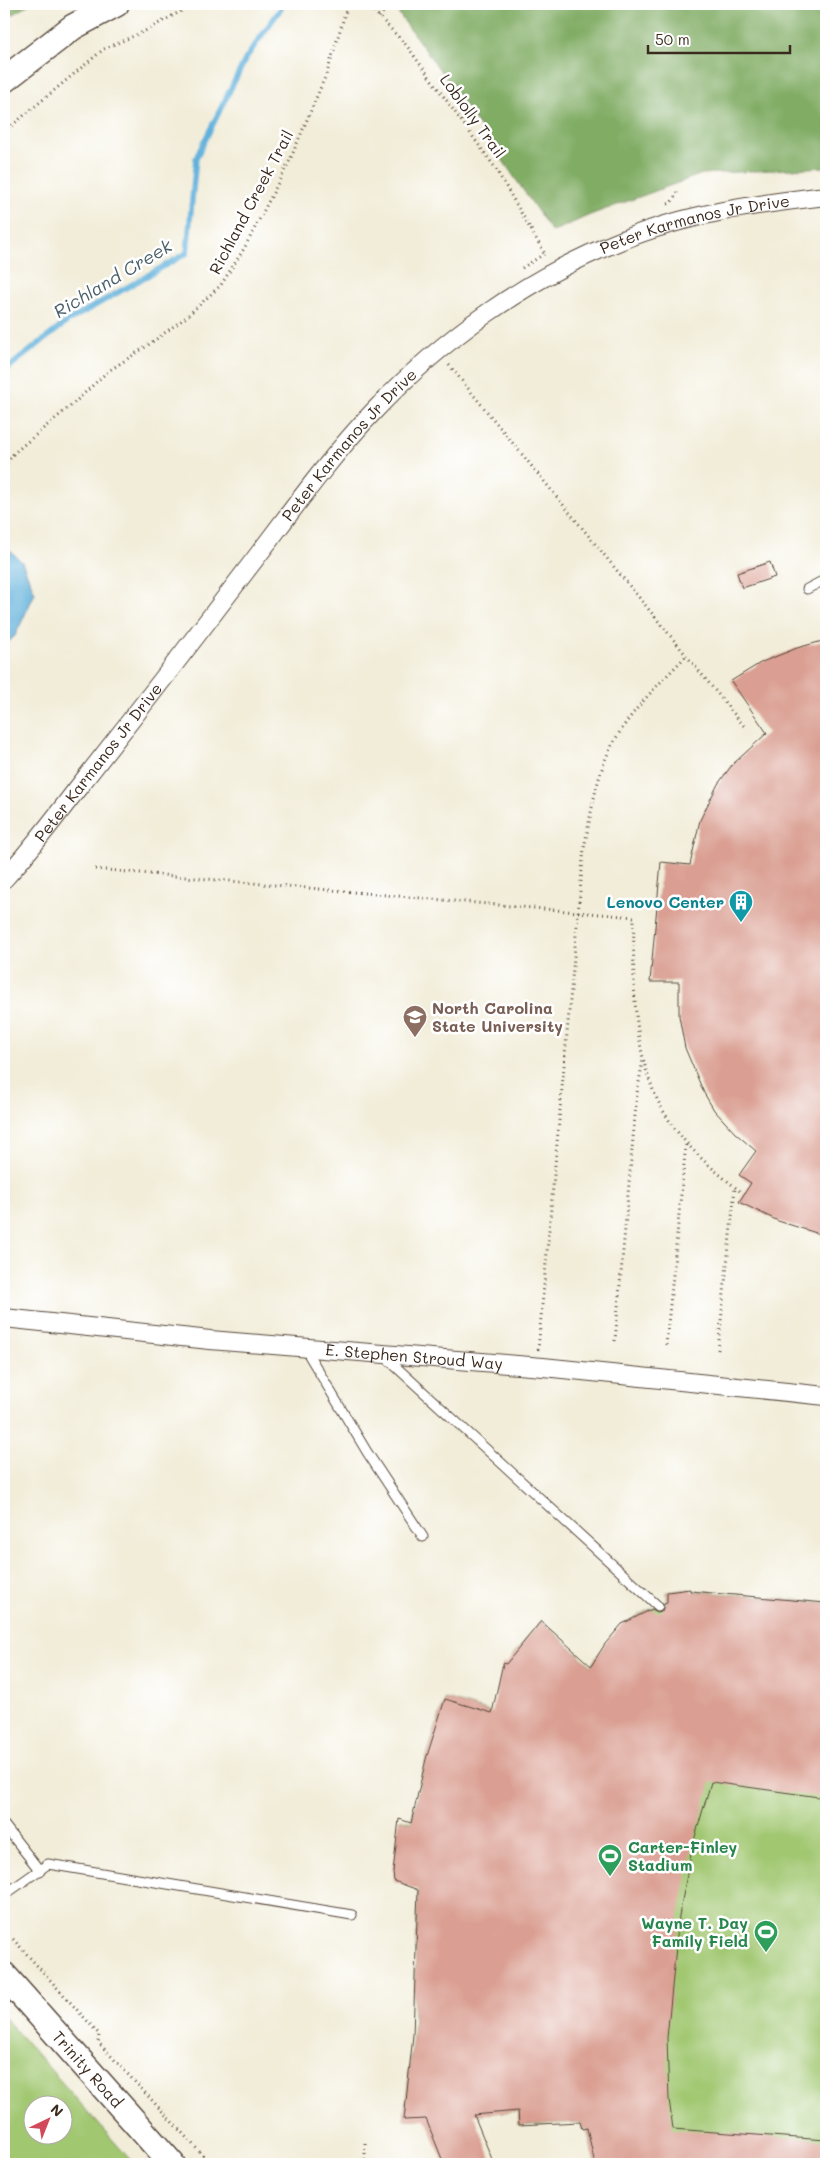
<svg xmlns="http://www.w3.org/2000/svg" width="830" height="2168" font-family="Mali,sans-serif">
  <rect width="100%" height="100%" fill="#fff"/>
  <filter id="ink" filterUnits="userSpaceOnUse"><feTurbulence type="fractalNoise" baseFrequency=".02" numOctaves="2"/><feDisplacementMap in="SourceGraphic" scale="10" xChannelSelector="R" yChannelSelector="G"/><feConvolveMatrix kernelMatrix="1 2 1 2 8 2 1 2 1" color-interpolation-filters="sRGB"/></filter>
  <filter id="wash" filterUnits="userSpaceOnUse"><feTurbulence type="fractalNoise" baseFrequency=".0096" numOctaves="4" result="noise"/><feDisplacementMap in="SourceGraphic" scale="20" xChannelSelector="R" yChannelSelector="G"/><feGaussianBlur stdDeviation="1.12" result="paint"/><feColorMatrix in="noise" values="0 0 0 0 0 0 0 0 0 0 0 0 0 0 0 0 0 1.4 0 .05"/><feComposite in="paint" operator="in"/></filter>
  <g filter="url(#wash)">
    <rect width="100%" height="100%" fill="#f2edd9"/>
    <g fill="#a1c771" stroke="#6e7848" fill-rule="evenodd">
      <path d="M 690,1589 L 690,1600 L 696,1600 L 695,1591 L 826,1603 L 826,2164 L 595,2164 L 587,2128 L 582,2129 L 580,2122 L 519,2125 L 518,2111 L 404,2120 L 413,2035 L 418,1890 L 399,1819 L 411,1822 L 426,1759 L 445,1699 L 491,1712 L 489,1724 L 513,1655 L 541,1621 L 591,1666 C 613,1630 627,1618 667,1602 L 667,1592 Z"/>
      <path d="M 4,2017 L 134,2164 L 4,2164 ZM 32,2106 L 62,2106 L 62,2136 L 32,2136 Z"/>
    </g>
    <g fill="#80ac63" stroke="#5e6b40">
      <path d="M 4,4 L 29,4 L 4,21 Z"/>
      <path d="M 419,4 L 826,4 L 826,167 L 702,174 L 590,215 L 552,232 L 446,78 L 398,13 Z"/>
    </g>
    <path fill="#61b1db" stroke="#4e6e7c" d="M 4,544 L 22,562 L 35,593 L 15,636 L 4,646 Z"/>
    <g fill="none" stroke-linecap="round" stroke-linejoin="round">
      <path stroke="#61b1db" stroke-width="5.5" d="M 4,371 L 68,321 L 187,253 L 196,158 L 246,58 L 284,4"/>
    </g>
    <g id="blocks">
      <g fill="#da9f92">
        <path d="M 770,562 L 775,577 L 742,588 L 737,573 Z"/>
        <path d="M 826,640 L 826,1236 L 778,1221 L 739,1202 L 751,1183 L 739,1175 L 756,1151 L 735,1133 L 714,1110 L 704,1093 L 685,1048 L 679,1016 L 679,982 L 650,982 L 661,862 L 690,865 L 700,820 L 718,784 L 732,765 L 767,733 L 731,681 L 762,662 L 797,648 Z"/>
        <path d="M 690,1589 L 690,1591 L 826,1603 L 826,1798 L 711,1782 L 693,1844 L 679,1916 L 667,2038 L 669,2099 L 673,2129 L 826,2140 L 826,2164 L 595,2164 L 587,2128 L 582,2129 L 580,2122 L 519,2125 L 518,2111 L 474,2115 L 494,2164 L 444,2164 L 426,2119 L 404,2120 L 413,2035 L 418,1890 L 394,1881 L 393,1872 L 399,1819 L 411,1823 L 426,1759 L 445,1699 L 492,1713 L 503,1663 L 506,1664 L 541,1621 L 591,1666 L 605,1644 L 622,1624 L 652,1609 L 657,1612 L 662,1611 L 664,1604 L 667,1603 L 667,1592 Z"/>
      </g>
    </g>
  </g>
  <g filter="url(#ink)">
    <use href="#blocks" fill-opacity="0" stroke="#56473a" stroke-width="1"/>
    <g fill="none" stroke-linecap="round" stroke-linejoin="round">
      <defs>
        <g id="service">
          <path d="M 807,589 L 826,579"/>
          <path d="M 304,1347 L 367,1452 L 423,1537"/>
          <path d="M 383,1355 L 658,1606"/>
          <path d="M 4,1825 L 40,1871"/>
          <path d="M 4,1895 L 48,1864 L 352,1915"/>
        </g>
        <g id="minor">
          <path id="s1" d="M 4,879 C 32,849 56,816 81,784 C 136,714 191,643 245,572 C 286,519 328,459 374,411 C 442,339 527,278 620,241 C 685,214 757,204 826,196"/>
          <path id="s2" d="M 4,1318 L 210,1340 L 543,1367 L 826,1396"/>
        </g>
        <g id="secondary">
          <path d="M 4,80 L 73,27 L 116,4"/>
          <path id="s3" d="M 4,1975 L 172,2164"/>
        </g>
      </defs>
      <use href="#service" stroke="#56473a" stroke-width="11"/>
      <use href="#minor" stroke="#56473a" stroke-width="20"/>
      <use href="#secondary" stroke="#56473a" stroke-width="28"/>
      <g stroke="#56473a" stroke-width="3" stroke-dasharray="1 4" stroke-linecap="butt">
        <path d="M 367,4 L 407,46 L 494,166 L 545,254"/>
        <path d="M 379,17 L 390,4"/>
        <path d="M 4,132 L 104,49 L 145,31 L 194,4"/>
        <path d="M 668,204 L 671,203 L 678,191"/>
        <path d="M 522,268 L 544,254"/>
        <path d="M 449,365 L 744,726"/>
        <path d="M 4,467 L 14,453 L 73,404 L 107,372 L 144,348 L 185,318 L 221,285 L 245,247 L 290,160 L 328,70 L 348,4"/>
        <path d="M 95,869 L 634,917 C 633,983 631,1067 671,1123 C 690,1151 715,1171 741,1192"/>
        <path d="M 615,1341 L 637,1093 L 643,1060"/>
        <path d="M 666,1345 L 686,1144"/>
        <path d="M 538,1350 L 584,848 C 591,815 595,782 609,751 C 627,714 658,685 686,656"/>
        <path d="M 718,1350 L 735,1188"/>
        <path d="M 13,1939 L 99,2034 L 98,2042 L 211,2164"/>
        <path d="M 365,2164 L 365,2139"/>
      </g>
      <use href="#service" stroke="#fff" stroke-width="9"/>
      <use href="#minor" stroke="#fff" stroke-width="18"/>
      <use href="#secondary" stroke="#fff" stroke-width="25"/>
    </g>
  </g>
  <defs>
    <symbol id="building-pin" viewBox="-11 -11 22 30"><path d="M0 17L-7.5 6A9.5 9.5 0 1 1 7.5 6Z" fill="#0f9aa8" stroke="#fff"/><path d="M-4-6H4V6H1V3H-1V6H-4ZM-2.5-4.3h1.7v1.8h-1.7ZM.8-4.3h1.7v1.8H.8ZM-2.5-1h1.7V.8h-1.7ZM.8-1h1.7V.8H.8Z" fill="#fff"/></symbol>
    <symbol id="university-pin" viewBox="-11 -11 22 30"><path d="M0 17L-7.5 6A9.5 9.5 0 1 1 7.5 6Z" fill="#8d6e63" stroke="#fff"/><path d="M0-5L7-2L0 1L-7-2ZM-4 1L0 2.5L4 1V4Q0 6-4 4Z" fill="#fff"/></symbol>
    <symbol id="stadium-pin" viewBox="-11 -11 22 30"><path d="M0 17L-7.5 6A9.5 9.5 0 1 1 7.5 6Z" fill="#2e9e5b" stroke="#fff"/><path d="M0-5a6.5 5 0 1 0 0 10a6.5 5 0 1 0 0-10ZM-3.5-1.8h7v3.6h-7Z" fill="#fff"/></symbol>
  </defs>
  <g fill-rule="evenodd">
    <use href="#building-pin" x="727" y="888" width="28" height="38"/>
    <use href="#university-pin" x="401" y="1003" width="28" height="38"/>
    <use href="#stadium-pin" x="596" y="1842" width="28" height="38"/>
    <use href="#stadium-pin" x="752" y="1918" width="28" height="38"/>
  </g>
  <g text-anchor="middle" stroke-width="5" stroke-linejoin="round" paint-order="stroke">
    <g font-size="16" fill="#3b2a1e" stroke="#fff">
      <text transform="translate(473 116) rotate(54)" y="6">Loblolly Trail</text>
      <text transform="translate(251 202) rotate(-62)" y="6">Richland Creek Trail</text>
      <text dy="6" stroke="none"><textPath href="#s1" startOffset="975">Peter Karmanos Jr Drive</textPath></text>
      <text dy="6" stroke="none"><textPath href="#s1" startOffset="555">Peter Karmanos Jr Drive</textPath></text>
      <text dy="6" stroke="none"><textPath href="#s1" startOffset="150">Peter Karmanos Jr Drive</textPath></text>
      <text dy="6" stroke="none"><textPath href="#s2" startOffset="412">E. Stephen Stroud Way</textPath></text>
      <text dy="6" stroke="none"><textPath href="#s3" startOffset="126">Trinity Road</textPath></text>
    </g>
    <g font-size="16" font-weight="bold" fill="#0d838f" stroke="#fff" text-anchor="end">
      <text x="724" y="908">Lenovo Center</text>
    </g>
    <g font-size="16" font-weight="bold" fill="#785e54" stroke="#fff" text-anchor="start">
      <text x="432" y="1014">North Carolina<tspan x="432" dy="18">State University</tspan></text>
    </g>
    <g font-size="16" font-weight="bold" fill="#27864d" stroke="#fff" text-anchor="start">
      <text x="628" y="1853">Carter-Finley<tspan x="628" dy="18">Stadium</tspan></text>
      <text x="748" y="1929" text-anchor="end">Wayne T. Day<tspan x="748" dy="18">Family Field</tspan></text>
    </g>
    <g font-size="18" font-style="italic" fill="#4a606a" stroke="#fff">
      <text transform="translate(113 279) rotate(-31)" y="6">Richland Creek</text>
    </g>
  </g>
  <rect width="830" height="2168" fill="none" stroke="#fff" stroke-width="20"/>
  <g transform="translate(48 2120) rotate(43)"><circle r="24" fill="#ffffff" stroke="#b1aaa5"/>
  <path d="M0-4L9 19L0 12L-9 19Z" fill="#d1495b"/>
  <text y="-8" font-size="14" font-weight="bold" text-anchor="middle" fill="#3b2a1e">N</text>
  </g>
  <path d="M648 45v8h142v-8" fill="none" stroke="#3b2a1e" stroke-width="2.5"/>
  <text x="655" y="45" font-size="15" fill="#3b2a1e" stroke="#ffffff" stroke-width="4" paint-order="stroke">50 m</text>
</svg>
